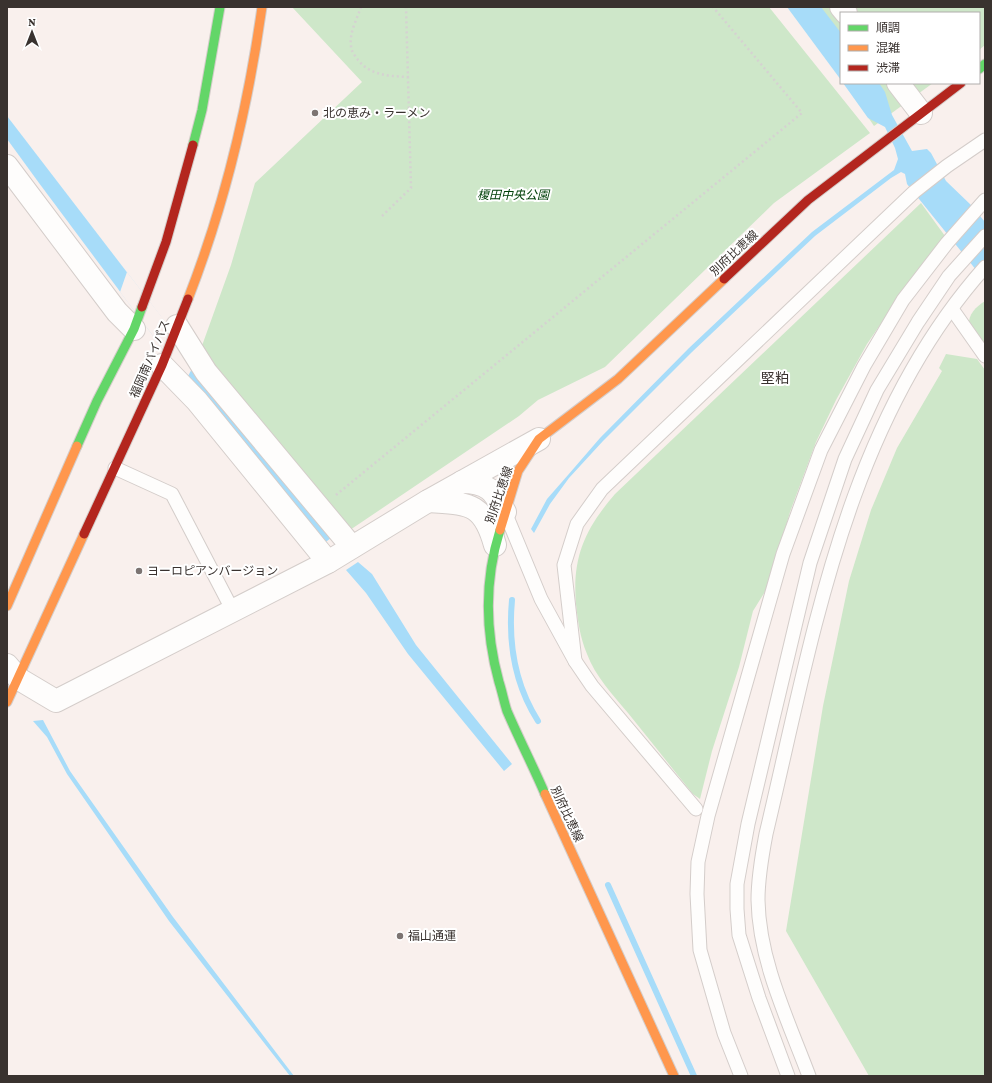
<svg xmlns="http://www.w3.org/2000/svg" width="992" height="1083" font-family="'Crimson Pro','Noto Sans JP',serif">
  <rect width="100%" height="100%" fill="#f9f0ed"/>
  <g fill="#cee7c9">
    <path d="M 292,7 L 769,7 L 870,133 L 774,203 L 605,367 L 538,400 L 519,416 L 347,532 L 199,354 L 231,265 L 255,183 L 362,82 Z"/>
    <path d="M 797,7 L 985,7 L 985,45 L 979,50 L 979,13 L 841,13 L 841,76 Z"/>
    <path d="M 845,83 L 933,83 L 874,126 Z"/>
    <path d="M 921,203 L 945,236 L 912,278 L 867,344 L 836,400 L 816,442 L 790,512 L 769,585 L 753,611 L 739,667 L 712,751 L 700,799 L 693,794 C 671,767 650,740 628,713 C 613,695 595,676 587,654 C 580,637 578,622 576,604 C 572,557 585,529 615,494 Z"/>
    <path d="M 985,301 L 985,353 L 969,325 C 968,314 976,307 985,301 Z"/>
    <path d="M 946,354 L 977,359 L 985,370 L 985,1076 L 869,1076 L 786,931 L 823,706 L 849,581 L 871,510 L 897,448 L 942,371 L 939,368 Z"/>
  </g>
  <g fill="#a7dcf9">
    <path d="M 787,7 L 821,7 L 841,33 L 841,80 Z"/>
    <path d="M 843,83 L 879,83 L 885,92 L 892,115 L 912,151 L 927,149 L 931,153 L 946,181 L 971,205 L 985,222 L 985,281 L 907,184 L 905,174 L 901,172 L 891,178 L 815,236 L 692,352 L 603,441 L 569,478 L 550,504 L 534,533 L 531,529 L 547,499 L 568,475 L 600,438 L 689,348 L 812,232 L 894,170 L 898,159 L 895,148 L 885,127 L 868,118 Z"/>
    <path d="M 7,116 L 331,538 L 323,544 L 186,380 L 39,183 L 7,139 Z"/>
    <path d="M 358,562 L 372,574 L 416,645 L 512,764 L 504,771 L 408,654 L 366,593 L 346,570 Z"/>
    <path d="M 43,720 L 70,771 L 173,917 L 294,1076 L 290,1076 L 169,921 L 67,774 L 47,737 L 33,721 Z"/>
  </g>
  <path fill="#f9f0ed" d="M 127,272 L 196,361 L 186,380 L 120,292 Z"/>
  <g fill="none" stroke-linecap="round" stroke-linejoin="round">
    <g stroke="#a7dcf9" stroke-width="6">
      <path d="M 512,600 C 508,643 515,685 538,721"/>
      <path d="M 608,885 L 694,1076"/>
    </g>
    <defs>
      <g id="lane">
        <path d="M 952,309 L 985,356"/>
        <path d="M 115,468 L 172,494 L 233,611"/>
        <path d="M 505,512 L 541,599 L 575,661 L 592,686 L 696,809"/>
        <path d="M 575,661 L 564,565 L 577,524 L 602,489 L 914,192 L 947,166 L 985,140"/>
        <path d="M 741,1076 L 724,1033 L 700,950 L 697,894 L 698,862 L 708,816 L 783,554 L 821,450 L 864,366 L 903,300 L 947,243 L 985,200"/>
        <path d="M 788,1076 L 759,998 L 739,935 L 737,909 L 737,884 L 748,824 L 810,563 L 845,459 L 877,390 L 918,322 L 949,276 L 985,236"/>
        <path d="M 809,1076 C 788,1020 759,961 758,900 C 758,878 762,855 766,834 C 813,637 846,423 985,267"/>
      </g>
      <g id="street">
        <path d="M 841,7 L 846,13"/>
        <path d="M 898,83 L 921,113"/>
        <path d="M 7,166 L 117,312 L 134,329"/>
        <path d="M 177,326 L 206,372 L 352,547"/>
        <path d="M 162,365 L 197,401 L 328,562"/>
        <path d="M 462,482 C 488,482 494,491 505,512"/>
        <path d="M 428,501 C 469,504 483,502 495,545"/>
        <path d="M 7,665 L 19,679 L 56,701 L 328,562 L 428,501 L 539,439"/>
      </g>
      <g id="fast">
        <path d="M 979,69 L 985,64"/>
        <path d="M 193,145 L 202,110 L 220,7"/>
        <path d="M 77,446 L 97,401 L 134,329 L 142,307"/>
        <path d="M 500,530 C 484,581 485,631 499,682 C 502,691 504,702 507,711 C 519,739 533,766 545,794"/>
      </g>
      <g id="slow">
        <path d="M 188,299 C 225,204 248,107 262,7"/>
        <path d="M 500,530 L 518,471 L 539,439 L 618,379 L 724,279"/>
        <path d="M 7,606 L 77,446"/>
        <path d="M 7,702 L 84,534"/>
        <path d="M 545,794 L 674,1076"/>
      </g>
      <g id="jam">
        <path d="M 724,279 L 808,200 L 961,83"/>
        <path d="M 142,307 L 166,242 L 193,145"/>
        <path d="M 84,534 L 162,365 L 188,299"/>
      </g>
    </defs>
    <use href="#lane" stroke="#d4cdca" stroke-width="15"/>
    <use href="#street" stroke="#d4cdca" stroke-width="24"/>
    <use href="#fast" stroke="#d4cdca" stroke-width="11"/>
    <use href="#slow" stroke="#d4cdca" stroke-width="11"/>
    <use href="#jam" stroke="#d4cdca" stroke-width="11"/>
    <g stroke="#d5d2d1" stroke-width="2.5" stroke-dasharray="2 3" stroke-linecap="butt">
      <path d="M 361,7 C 357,19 349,33 351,46 C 351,51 355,56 358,60 C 371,76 390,76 409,77"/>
      <path d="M 382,216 L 411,188 L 406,7"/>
      <path d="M 336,495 L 802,113 L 713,7"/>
    </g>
    <use href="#lane" stroke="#fefdfc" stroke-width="13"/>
    <use href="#street" stroke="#fefdfc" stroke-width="22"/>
    <use href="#fast" stroke="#63d668" stroke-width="9"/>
    <use href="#slow" stroke="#ff974d" stroke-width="9"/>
    <use href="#jam" stroke="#b3261e" stroke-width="9"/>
  </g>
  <g fill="#7c7472" stroke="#fff" stroke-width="1.5">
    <circle cx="315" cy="113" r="4"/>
    <circle cx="139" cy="571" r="4"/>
    <circle cx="400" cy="936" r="4"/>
  </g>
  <g text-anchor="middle" stroke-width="4" stroke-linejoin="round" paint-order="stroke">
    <g font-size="12" fill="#39322f" stroke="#fff" text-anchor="start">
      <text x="323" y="117">北の恵み・ラーメン</text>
      <text x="147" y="575">ヨーロピアンバージョン</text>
      <text x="408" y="940">福山通運</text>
    </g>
    <g font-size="12" font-style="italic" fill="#004009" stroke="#fff">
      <text x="513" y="199">榎田中央公園</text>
    </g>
    <g font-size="12" fill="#39322f" stroke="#fff">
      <text transform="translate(734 253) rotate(-43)" y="4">別府比恵線</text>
      <text transform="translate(150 359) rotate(-67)" y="4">福岡南バイパス</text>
      <text transform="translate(499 495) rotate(-71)" y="4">別府比恵線</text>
      <text transform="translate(567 814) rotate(65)" y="4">別府比恵線</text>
    </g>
    <g font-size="14" fill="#39322f" stroke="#fff">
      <text x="775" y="383">堅粕</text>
    </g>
  </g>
  <rect width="992" height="1083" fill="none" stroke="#39322f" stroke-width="16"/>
  <rect x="840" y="12" width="140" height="72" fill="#ffffff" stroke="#b0adac"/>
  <rect x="848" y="25" width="20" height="6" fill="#63d668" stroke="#b0adac"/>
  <text x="876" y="32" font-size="12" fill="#39322f">順調</text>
  <rect x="848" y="45" width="20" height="6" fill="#ff974d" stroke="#b0adac"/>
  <text x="876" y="52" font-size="12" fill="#39322f">混雑</text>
  <rect x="848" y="65" width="20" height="6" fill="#b3261e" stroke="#b0adac"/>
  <text x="876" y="72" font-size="12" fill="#39322f">渋滞</text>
  <g transform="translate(32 32)" stroke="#ffffff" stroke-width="3" paint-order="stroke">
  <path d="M0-3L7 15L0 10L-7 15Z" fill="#39322f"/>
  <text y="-6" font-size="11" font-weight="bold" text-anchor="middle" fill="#39322f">N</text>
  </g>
</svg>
